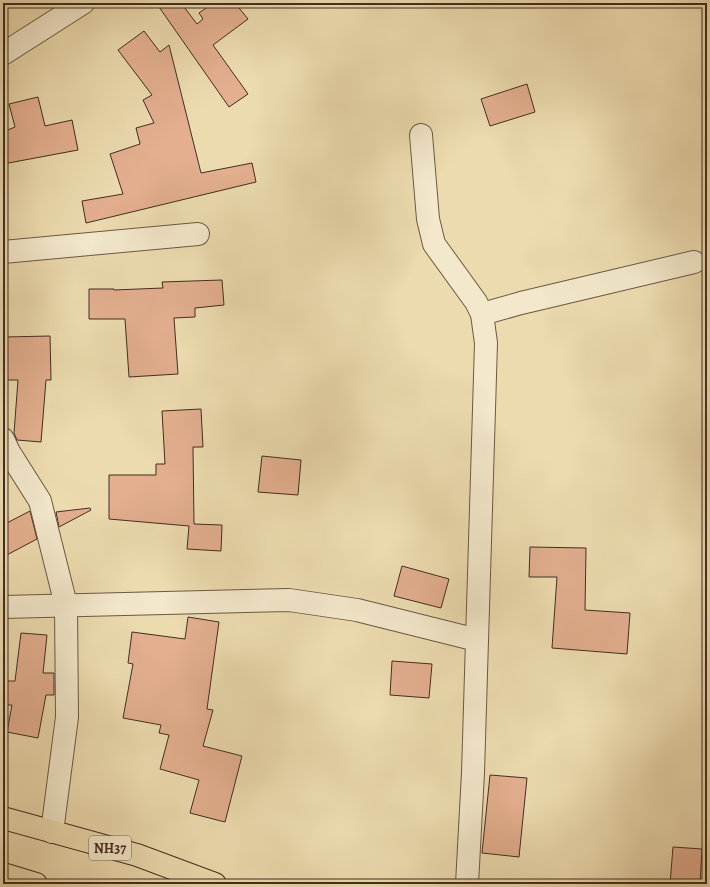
<svg xmlns="http://www.w3.org/2000/svg" width="710" height="887" font-family="Alegreya,serif">
  <rect width="100%" height="100%" fill="#ecdbaf"/>
  <filter id="stains"><feTurbulence type="fractalNoise" baseFrequency=".005" numOctaves="4"/><feColorMatrix values="0 0 0 0 .2 0 0 0 0 .09 0 0 0 0 .02 0 0 0 .5 -.17"/></filter>
  <radialGradient id="worn" r=".72"><stop offset=".6" stop-color="#630" stop-opacity="0"/><stop offset="1" stop-color="#630" stop-opacity=".3"/></radialGradient>
  <g fill="#e3af8f" stroke="#422d21">
    <path d="M 164,3 L 181,3 L 197,24 L 203,19 L 199,13 L 213,3 L 235,3 L 248,19 L 213,45 L 248,94 L 229,107 L 159,7 Z"/>
    <path d="M 144,31 L 160,52 L 169,45 L 201,173 L 252,163 L 256,182 L 86,223 L 82,201 L 123,194 L 110,154 L 140,144 L 136,128 L 154,123 L 143,100 L 152,95 L 118,50 Z"/>
    <path d="M 527,84 L 535,112 L 490,126 L 481,99 Z"/>
    <path d="M 38,97 L 45,126 L 72,120 L 78,150 L 3,164 L 3,132 L 15,127 L 9,104 Z"/>
    <path d="M 222,280 L 224,305 L 195,308 L 195,317 L 174,318 L 178,374 L 129,377 L 125,319 L 89,319 L 89,289 L 114,289 L 114,290 L 163,288 L 162,282 Z"/>
    <path d="M 50,336 L 51,380 L 46,380 L 41,442 L 17,440 L 14,433 L 18,380 L 6,380 L 5,337 Z"/>
    <path d="M 201,409 L 203,447 L 193,447 L 194,524 L 222,525 L 221,551 L 187,549 L 189,526 L 109,519 L 109,475 L 156,475 L 156,464 L 165,464 L 162,411 Z"/>
    <path d="M 262,456 L 301,460 L 298,495 L 258,492 Z"/>
    <path d="M 90,508 L 91,510 L 59,527 L 56,512 Z"/>
    <path d="M 30,511 L 37,539 L 3,557 L 3,525 Z"/>
    <path d="M 530,547 L 586,548 L 585,610 L 630,613 L 627,654 L 552,648 L 557,577 L 529,577 Z"/>
    <path d="M 402,566 L 449,579 L 441,608 L 394,596 Z"/>
    <path d="M 188,617 L 219,622 L 207,709 L 213,710 L 203,746 L 242,756 L 225,822 L 190,813 L 199,780 L 160,769 L 169,735 L 159,733 L 161,725 L 123,718 L 133,664 L 128,663 L 132,632 L 185,639 Z"/>
    <path d="M 21,633 L 47,635 L 43,673 L 54,673 L 54,695 L 46,695 L 38,738 L 7,732 L 12,705 L 3,705 L 3,681 L 15,681 Z"/>
    <path d="M 392,661 L 432,664 L 429,698 L 390,695 Z"/>
    <path d="M 490,775 L 527,778 L 519,857 L 482,853 Z"/>
    <path d="M 673,847 L 702,849 L 700,884 L 670,884 Z"/>
  </g>
  <g fill="none" stroke-linecap="round" stroke-linejoin="round">
    <defs>
      <g id="street">
        <path d="M 3,54 L 83,3"/>
        <path d="M 421,135 L 428,219 L 434,244 L 476,302 L 482,314 L 486,343 L 473,773 L 467,884"/>
        <path d="M 3,252 L 198,234"/>
        <path d="M 482,314 L 521,303 L 694,262"/>
        <path d="M 3,439 L 9,452 L 40,501 L 66,605 L 67,717 L 52,832"/>
        <path d="M 3,607 L 289,600 L 357,610 L 477,640"/>
      </g>
      <g id="highway">
        <path d="M 3,818 L 137,855 L 215,884"/>
        <path d="M 3,874 L 36,884"/>
      </g>
    </defs>
    <use href="#street" stroke="#6c5844" stroke-width="24"/>
    <use href="#highway" stroke="#422d21" stroke-width="24"/>
    <use href="#street" stroke="#f3e8cb" stroke-width="22"/>
    <use href="#highway" stroke="#ecdbaf" stroke-width="22"/>
  </g>
  <g text-anchor="middle" stroke-width="3" stroke-linejoin="round" paint-order="stroke">
    <rect fill="#f3e8cb" stroke="#776554" stroke-width="1" x="89" y="836" width="42" height="24" rx="3"/>
    <g font-size="14" font-weight="bold" fill="#422d21">
      <text x="110" y="853">NH37</text>
    </g>
  </g>
  <rect width="710" height="887" fill="none" stroke="#ecdbaf" stroke-width="16"/>
  <rect x="4" y="4" width="702" height="879" fill="none" stroke="#422d21" stroke-width="2"/>
  <rect x="8" y="8" width="694" height="871" fill="none" stroke="#422d21"/>
  <rect width="100%" height="100%" filter="url(#stains)"/>
  <rect width="100%" height="100%" fill="url(#worn)"/>
</svg>
